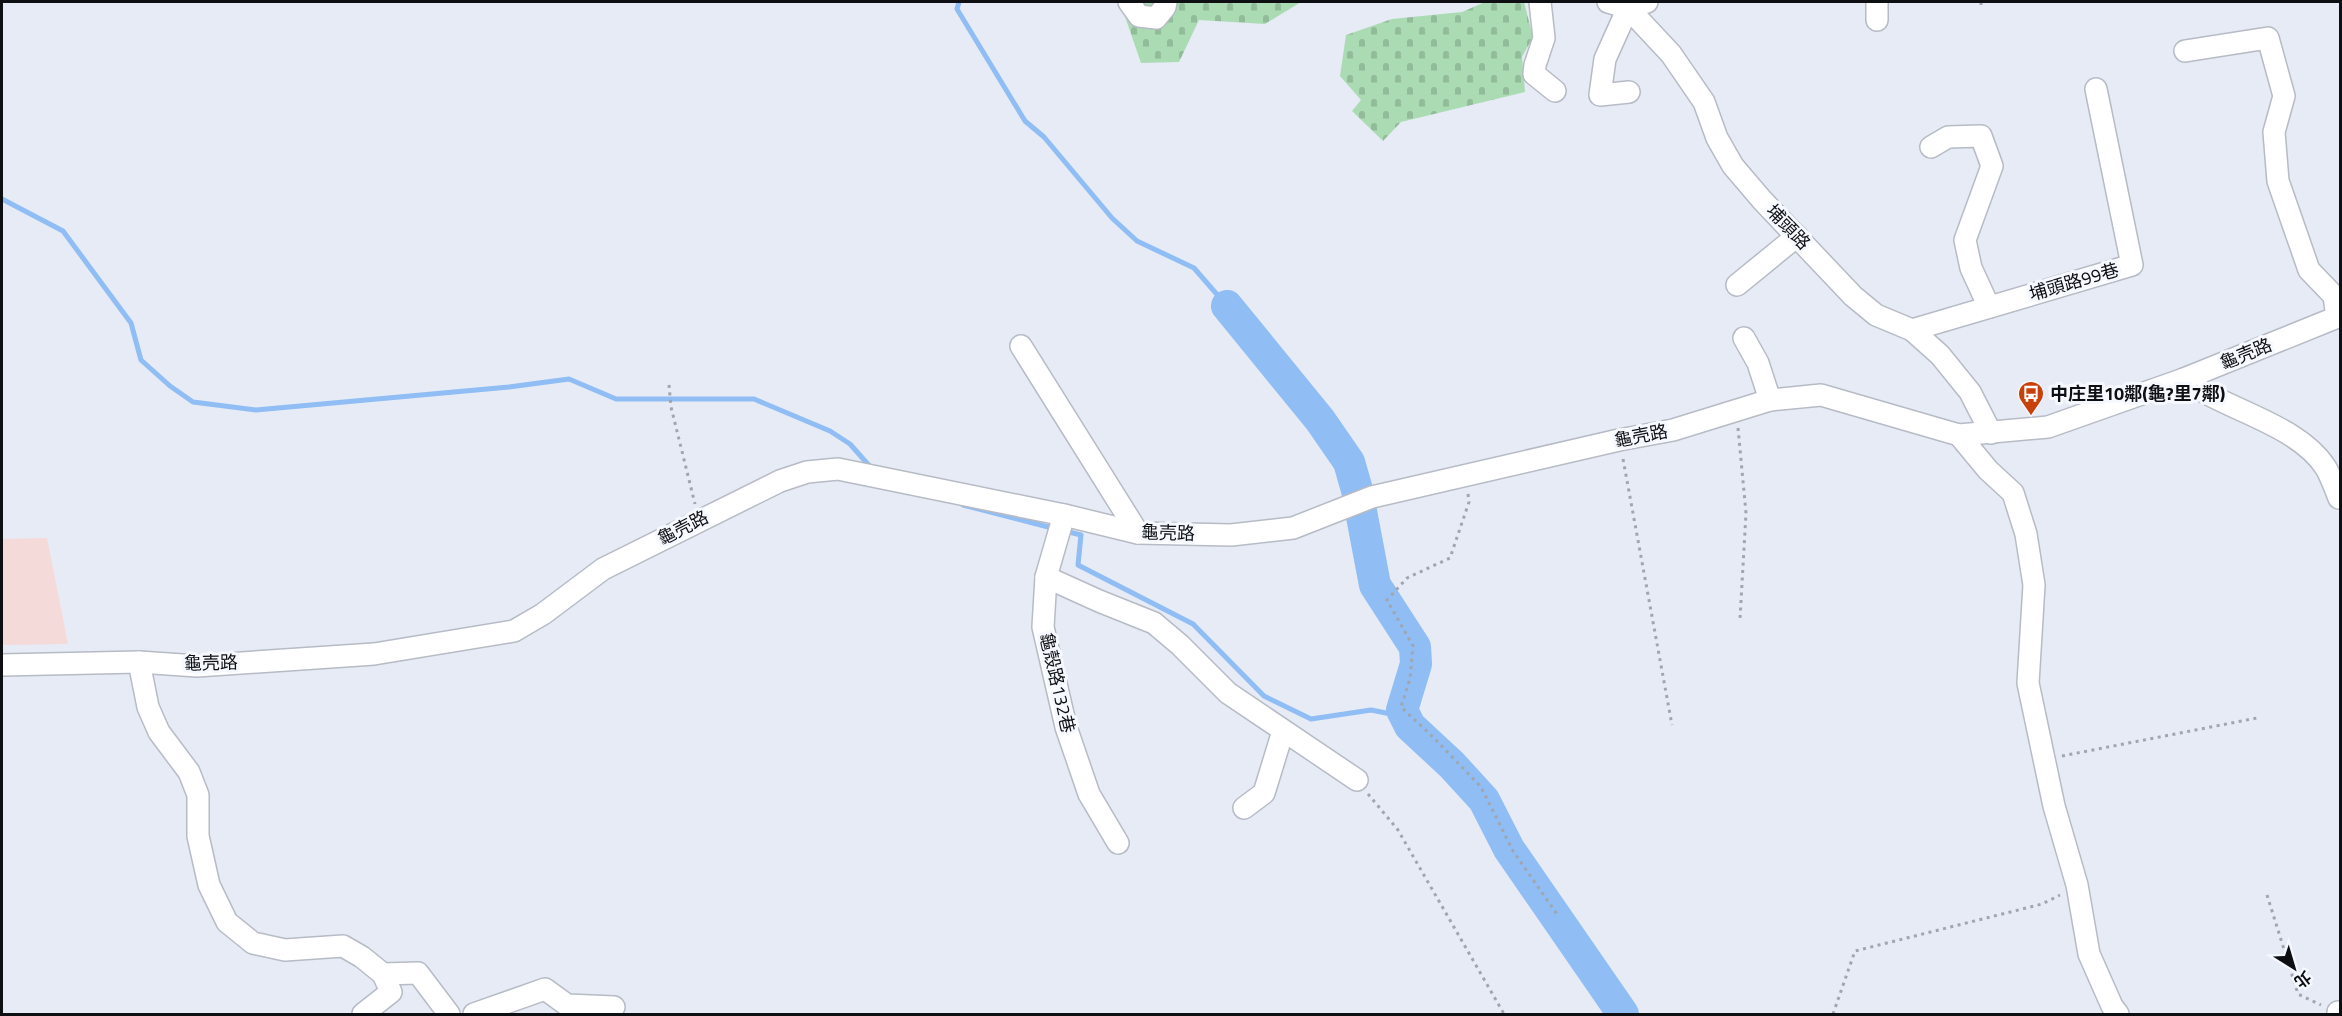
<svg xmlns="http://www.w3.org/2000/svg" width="2342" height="1016" font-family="'Titillium Web','Noto Sans TC',sans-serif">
  <defs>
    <pattern id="cemetery-stones" width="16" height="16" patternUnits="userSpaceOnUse" patternTransform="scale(1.5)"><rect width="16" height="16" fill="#abdbb3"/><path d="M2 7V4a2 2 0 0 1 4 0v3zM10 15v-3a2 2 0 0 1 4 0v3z" fill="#92bb99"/></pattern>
  </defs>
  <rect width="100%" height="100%" fill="#e6ebf6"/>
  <path fill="#f5dada" d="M 47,538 L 68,644 L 2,645 L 2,539 Z"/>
  <g fill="url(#cemetery-stones)">
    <path d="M 1120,2 L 1301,2 L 1265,24 L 1199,20 L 1179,62 L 1141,63 Z"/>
    <path d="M 1485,2 L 1524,2 L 1533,37 L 1522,57 L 1525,92 L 1401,122 L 1383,141 L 1352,111 L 1361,100 L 1340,76 L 1346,35 L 1392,19 L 1462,12 Z"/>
  </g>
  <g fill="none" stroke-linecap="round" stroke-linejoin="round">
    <g stroke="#8fbdf4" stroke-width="5">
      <path d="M 959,2 L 957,9 L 1025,121 L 1044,137 L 1112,218 L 1137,241 L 1194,268 L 1227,306"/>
      <path d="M 2,199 L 63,231 L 131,323 L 141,360 L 170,386 L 193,402 L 256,410 L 509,387 L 569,379 L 616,399 L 754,399 L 830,431 L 850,444 L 873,470"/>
      <path d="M 963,505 L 1056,529"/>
      <path d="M 1065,531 L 1081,535 L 1078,565 L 1193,624 L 1264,696 L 1311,719 L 1371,710 L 1406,717"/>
    </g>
    <path stroke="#8fbdf4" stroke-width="32" d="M 1227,306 L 1320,420 L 1349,462 L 1357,490 L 1375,585 L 1415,647 L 1416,664 L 1402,710 L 1410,726 L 1452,765 L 1484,800 L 1509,849 L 1623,1014"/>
    <defs>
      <g id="minor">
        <path d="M 1129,2 L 1139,16 L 1156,18 L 1165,7 L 1166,2"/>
        <path d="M 1540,2 L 1544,38 L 1535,65 L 1534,74 L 1555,91"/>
        <path d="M 1608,2 L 1628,8 L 1671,54 L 1704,102 L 1717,138 L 1733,166 L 1762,200 L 1853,296 L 1876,315 L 1912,330 L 1940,355 L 1970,392 L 1991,433"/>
        <path d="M 1877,20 L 1877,2"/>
        <path d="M 2185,51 L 2268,38 L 2284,96 L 2274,132 L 2278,181 L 2309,270 L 2334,296 L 2337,317"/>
        <path d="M 1629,92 L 1600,95 L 1605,59 L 1628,8 L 1647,2"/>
        <path d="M 1931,147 L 1948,137 L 1981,136 L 1992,166 L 1965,240 L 1971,268 L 1989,307"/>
        <path d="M 1737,285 L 1797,236"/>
        <path d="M 1912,330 L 2132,265 L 2096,89"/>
        <path d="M 1744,338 L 1758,363 L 1770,400"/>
        <path d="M 1021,346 L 1138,533"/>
        <path d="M 2184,379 C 2224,410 2297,423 2326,468 C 2331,477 2335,488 2339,498"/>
        <path d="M 1959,435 L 1988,470 L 2013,493 L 2026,534 L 2034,585 L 2028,683 L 2054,806 L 2077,885 L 2089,954 L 2112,1006 L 2118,1014"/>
        <path d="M 1064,515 L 1046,577 L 1043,627 L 1066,727 L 1089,794 L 1118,843"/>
        <path d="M 1046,577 L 1099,601 L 1154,623 L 1180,645 L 1228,693 L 1357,780"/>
        <path d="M 139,662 L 148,707 L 159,732 L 189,772 L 198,795 L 198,836 L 209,885 L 227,922 L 253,943 L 285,950 L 343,946 L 362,957 L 383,974 L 418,973 L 449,1014"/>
        <path d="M 2,665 L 139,662 L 197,666 L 374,654 L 514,631 L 543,614 L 603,569 L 780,481 L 807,472 L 838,469 L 1064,515 L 1138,533 L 1231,535 L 1293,528 L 1372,497 L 1619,440 L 1673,430 L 1770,400 L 1821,395 L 1959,435 L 2048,427 L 2184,379 L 2340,316"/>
        <path d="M 1244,808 L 1264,793 L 1283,731"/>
        <path d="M 2338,1012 L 2338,1014"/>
        <path d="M 363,1014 L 391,992 L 383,974"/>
        <path d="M 474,1014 L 545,989 L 567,1005 L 614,1007"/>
      </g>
    </defs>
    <use href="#minor" stroke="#b6bbc5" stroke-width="24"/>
    <g stroke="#a1a5ae" stroke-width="3" stroke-dasharray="3 4.5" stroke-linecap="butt">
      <path d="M 1981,2 L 1981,7"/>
      <path d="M 669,385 L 671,407 L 695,504"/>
      <path d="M 1738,428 L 1746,513 L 1740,619"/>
      <path d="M 1623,459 L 1672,725"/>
      <path d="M 1468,494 L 1469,502 L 1450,558 L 1407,578 L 1387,600 L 1413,646 L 1410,679 L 1401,707 L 1433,737 L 1481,787 L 1513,851 L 1559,917"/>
      <path d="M 2062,756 L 2257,718"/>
      <path d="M 1368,794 L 1398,830 L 1504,1014"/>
      <path d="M 2267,895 L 2298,994 L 2321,1005"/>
      <path d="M 1833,1014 L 1855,951 L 2042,904 L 2060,895"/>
    </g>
    <use href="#minor" stroke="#fff" stroke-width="21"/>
  </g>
  <defs>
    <symbol id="bus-pin" viewBox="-11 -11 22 30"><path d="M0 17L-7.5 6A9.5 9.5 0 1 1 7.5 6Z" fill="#c8410b" stroke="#f5f9ff"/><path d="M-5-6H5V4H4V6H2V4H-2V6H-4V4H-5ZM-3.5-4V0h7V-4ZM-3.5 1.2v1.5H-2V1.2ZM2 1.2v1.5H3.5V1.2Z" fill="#fff"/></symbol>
  </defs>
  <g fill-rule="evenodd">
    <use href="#bus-pin" x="2016" y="379" width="30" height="40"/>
  </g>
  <g text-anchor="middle" stroke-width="6" stroke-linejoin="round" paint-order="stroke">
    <g font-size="18" fill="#0d0f12" stroke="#f5f9ff">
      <text transform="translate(1788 227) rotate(46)" y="6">埔頭路</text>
      <text transform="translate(2074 282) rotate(-16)" y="6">埔頭路99巷</text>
      <text transform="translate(2246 354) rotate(-22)" y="6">龜壳路</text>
      <text transform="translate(1641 436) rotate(-11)" y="6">龜壳路</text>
      <text transform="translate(683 528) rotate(-27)" y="6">龜壳路</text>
      <text transform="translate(1168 533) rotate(2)" y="6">龜壳路</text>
      <text transform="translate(211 663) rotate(-1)" y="6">龜壳路</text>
      <text transform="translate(1057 683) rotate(77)" y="6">龜殼路132巷</text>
    </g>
    <g font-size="18" font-weight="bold" fill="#0d0f12" stroke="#f5f9ff" text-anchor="start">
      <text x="2050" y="400">中庄里10鄰(龜?里7鄰)</text>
    </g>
  </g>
  <rect width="2342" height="1016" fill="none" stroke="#0d0f12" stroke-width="6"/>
  <g transform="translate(2294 968) rotate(143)" stroke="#f5f9ff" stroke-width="4.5" paint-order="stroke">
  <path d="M0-4.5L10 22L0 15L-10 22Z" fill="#0d0f12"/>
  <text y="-9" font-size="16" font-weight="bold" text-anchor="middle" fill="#0d0f12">北</text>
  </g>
</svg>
